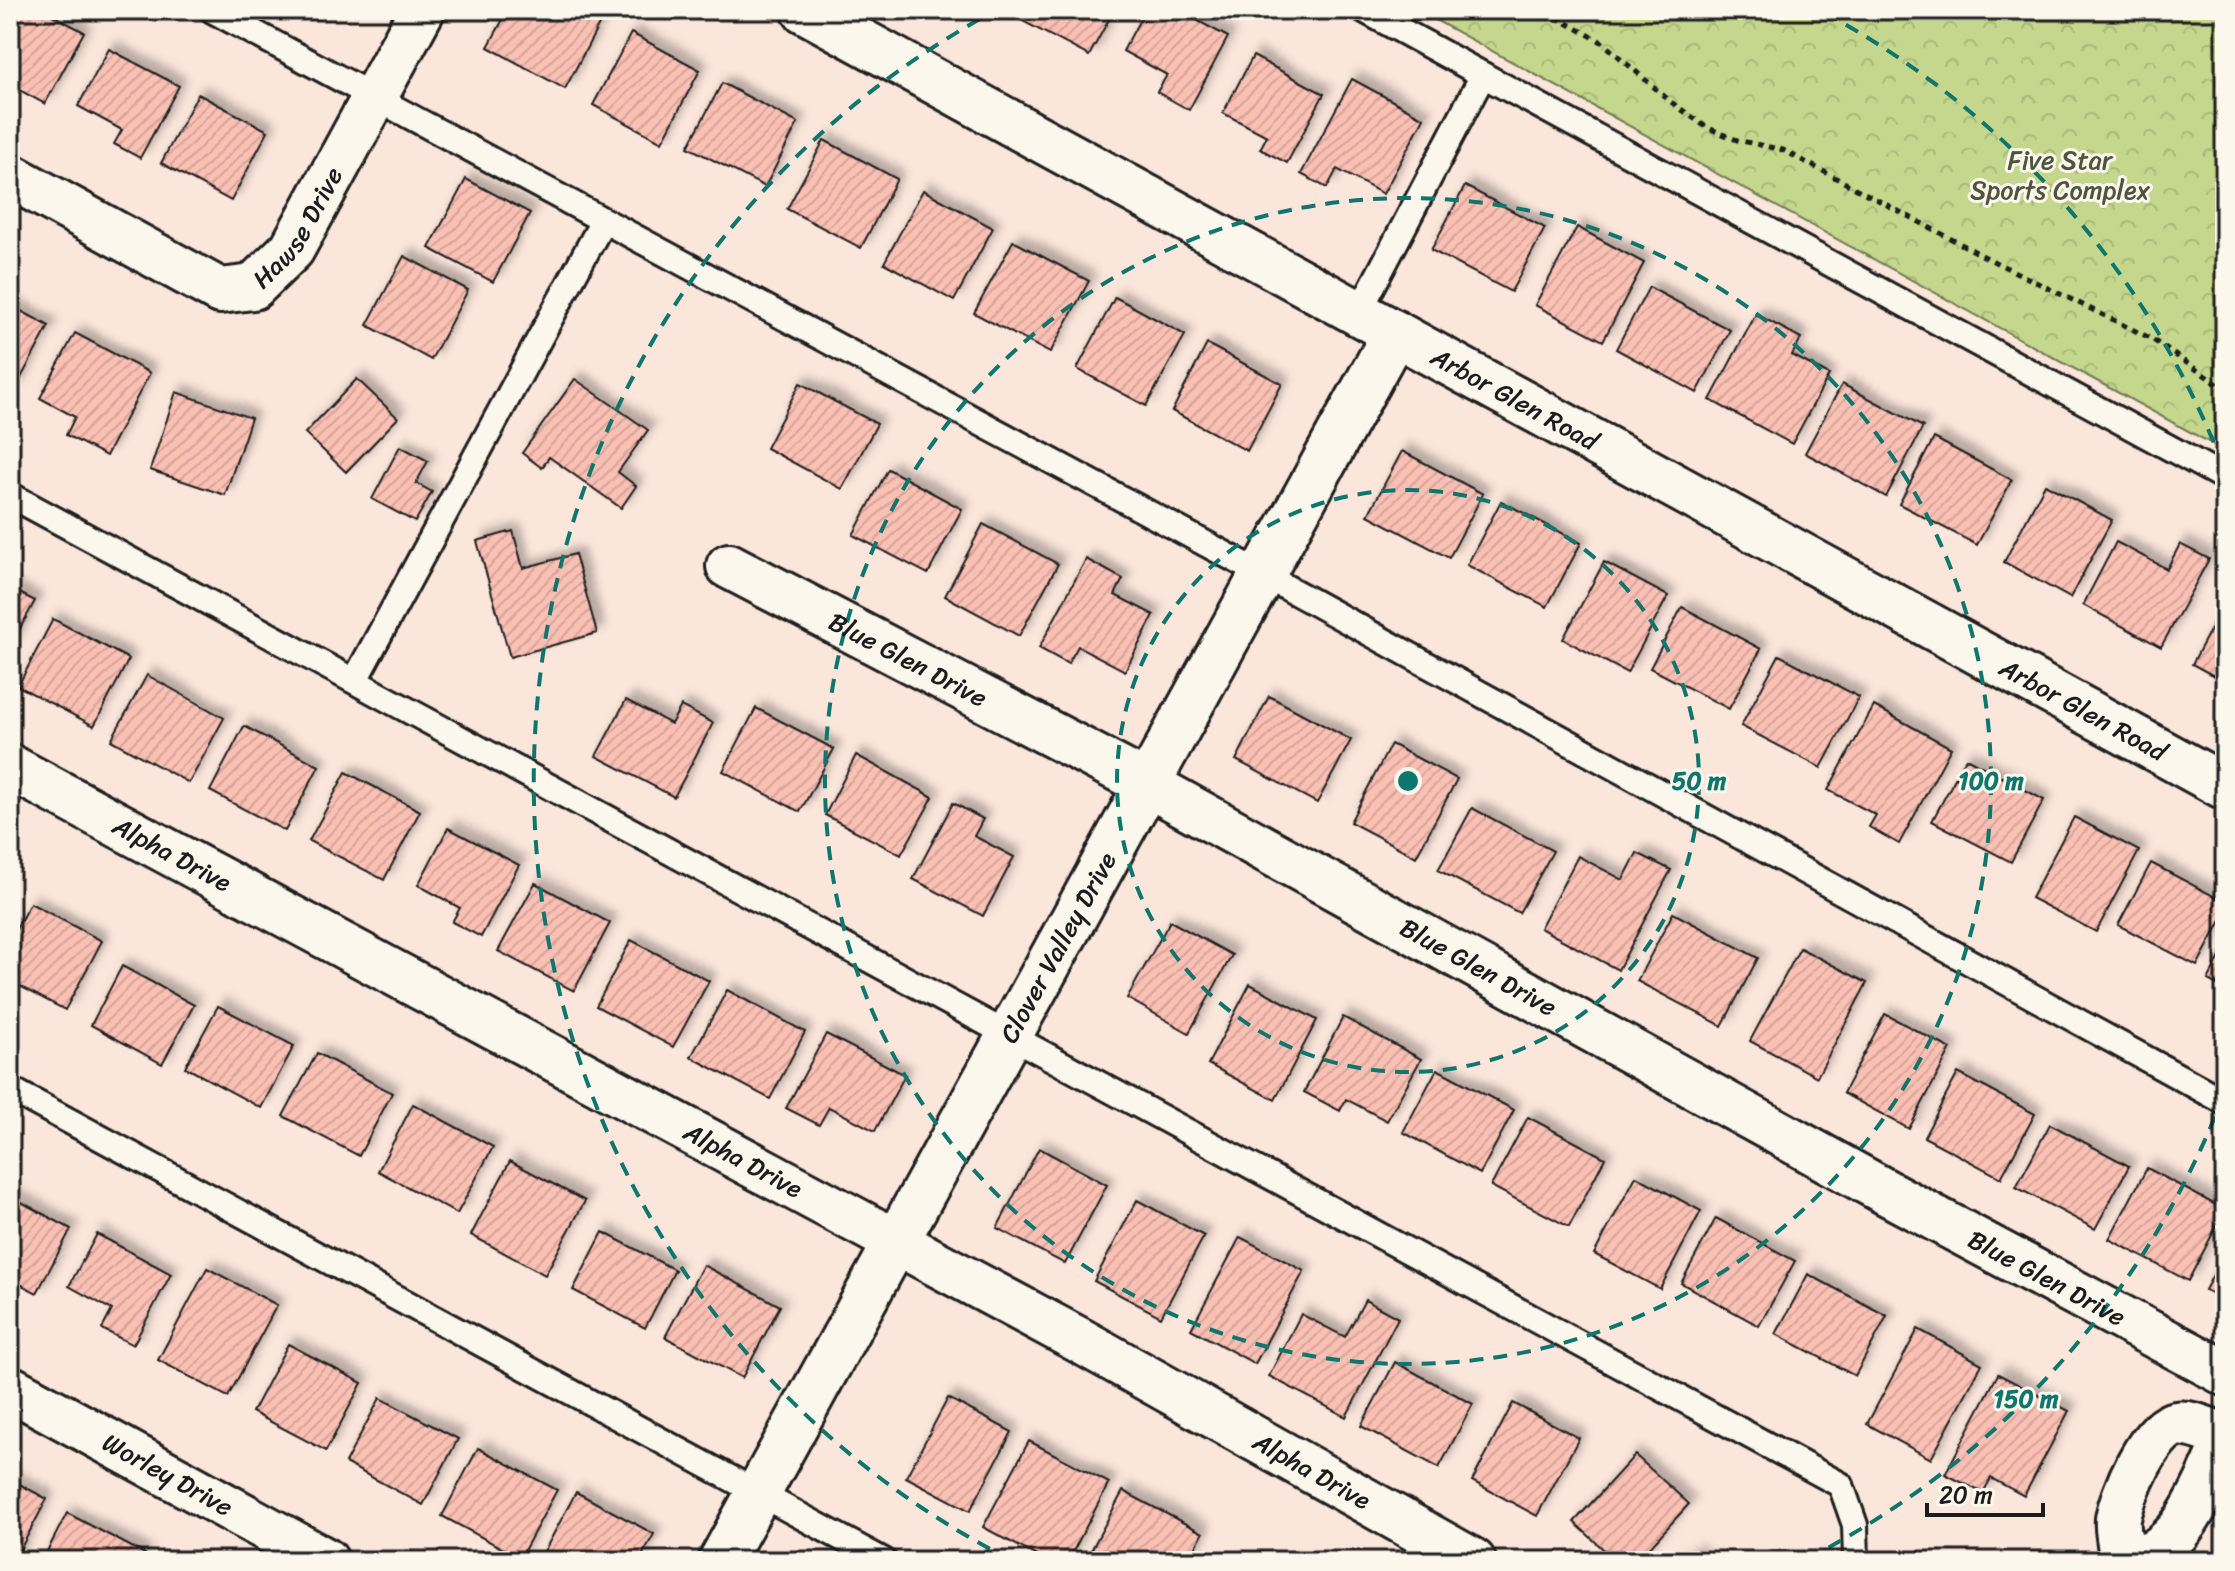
<svg xmlns="http://www.w3.org/2000/svg" width="2235" height="1571" font-family="Sriracha,sans-serif">
  <defs>
    <pattern id="forest-crowns" width="20" height="18" patternUnits="userSpaceOnUse" patternTransform="scale(2)"><rect width="20" height="18" fill="#c4d78c"/><path d="M2 6a3 3 0 1 1 6 0M12 15a3 3 0 1 1 6 0" fill="none" stroke="#a8b878"/></pattern>
    <pattern id="building-hatch" width="6" height="6" patternUnits="userSpaceOnUse" patternTransform="scale(2)"><rect width="6" height="6" fill="#fac0b4"/><path d="M-1 1l2-2M0 6l6-6M5 7l2-2" fill="none" stroke="#d6a49a"/></pattern>
    <filter id="shadow"><feDropShadow dx="7" dy="-7" stdDeviation="4" flood-color="#0004"/></filter>
  </defs>
  <rect width="100%" height="100%" fill="#fbe6db"/>
  <filter id="ink" filterUnits="userSpaceOnUse"><feTurbulence type="fractalNoise" baseFrequency=".0125" numOctaves="2"/><feDisplacementMap in="SourceGraphic" scale="16" xChannelSelector="R" yChannelSelector="G"/><feConvolveMatrix kernelMatrix="1 2 1 2 8 2 1 2 1" color-interpolation-filters="sRGB"/></filter>
  <g filter="url(#ink)">
    <path fill="url(#forest-crowns)" stroke="#707a54" stroke-width="2" d="M 1417,10 L 2225,10 L 2225,451 Z"/>
    <g fill="url(#building-hatch)" stroke="#1c1c1c" stroke-width="2" filter="url(#shadow)">
      <path d="M 10,10 L 43,10 L 84,32 L 45,104 L 10,85 Z"/>
      <path d="M 508,10 L 550,10 L 563,17 L 567,10 L 591,10 L 603,17 L 565,89 L 488,47 Z"/>
      <path d="M 1017,10 L 1114,10 L 1089,56 L 1013,16 Z"/>
      <path d="M 1145,10 L 1178,10 L 1228,37 L 1189,110 L 1157,92 L 1167,75 L 1123,51 Z"/>
      <path d="M 631,33 L 700,70 L 662,142 L 593,105 Z"/>
      <path d="M 109,49 L 179,86 L 140,158 L 114,144 L 122,130 L 78,106 Z"/>
      <path d="M 1253,56 L 1324,94 L 1287,163 L 1260,149 L 1267,136 L 1223,113 Z"/>
      <path d="M 1352,79 L 1424,118 L 1383,194 L 1337,169 L 1327,188 L 1301,174 Z"/>
      <path d="M 722,83 L 798,123 L 765,187 L 688,147 Z"/>
      <path d="M 198,94 L 268,131 L 231,201 L 161,163 Z"/>
      <path d="M 824,140 L 897,179 L 861,248 L 787,209 Z"/>
      <path d="M 466,179 L 530,213 L 493,282 L 429,248 Z"/>
      <path d="M 1465,186 L 1545,228 L 1511,292 L 1431,250 Z"/>
      <path d="M 923,190 L 993,228 L 954,301 L 884,263 Z"/>
      <path d="M 1577,227 L 1644,263 L 1603,341 L 1535,305 Z"/>
      <path d="M 1013,241 L 1089,281 L 1050,353 L 974,313 Z"/>
      <path d="M 404,256 L 468,290 L 431,360 L 367,325 Z"/>
      <path d="M 1649,287 L 1730,330 L 1697,393 L 1616,349 Z"/>
      <path d="M 1115,297 L 1185,335 L 1146,406 L 1077,369 Z"/>
      <path d="M 10,305 L 49,326 L 16,387 L 10,384 Z"/>
      <path d="M 1756,314 L 1801,338 L 1792,355 L 1829,375 L 1792,444 L 1710,400 Z"/>
      <path d="M 75,333 L 150,373 L 106,456 L 66,435 L 75,417 L 40,398 Z"/>
      <path d="M 1207,344 L 1282,384 L 1247,451 L 1172,411 Z"/>
      <path d="M 357,379 L 398,418 L 346,472 L 305,433 Z"/>
      <path d="M 575,379 L 648,430 L 618,472 L 636,486 L 621,508 L 549,457 L 542,468 L 522,453 Z"/>
      <path d="M 800,383 L 877,424 L 842,489 L 766,448 Z"/>
      <path d="M 1842,384 L 1923,427 L 1886,497 L 1805,453 Z"/>
      <path d="M 176,392 L 251,418 L 225,495 L 150,470 Z"/>
      <path d="M 1934,438 L 2012,480 L 1977,545 L 1899,504 Z"/>
      <path d="M 400,446 L 428,461 L 416,483 L 432,492 L 415,522 L 372,499 Z"/>
      <path d="M 1402,451 L 1483,494 L 1449,558 L 1368,515 Z"/>
      <path d="M 888,469 L 962,509 L 928,574 L 853,535 Z"/>
      <path d="M 2045,484 L 2112,520 L 2070,598 L 2004,562 Z"/>
      <path d="M 1501,501 L 1581,543 L 1547,607 L 1467,565 Z"/>
      <path d="M 983,524 L 1058,564 L 1019,636 L 945,596 Z"/>
      <path d="M 513,531 L 523,568 L 575,554 L 597,633 L 510,657 L 477,541 Z"/>
      <path d="M 2116,542 L 2167,569 L 2180,544 L 2209,559 L 2161,647 L 2083,605 Z"/>
      <path d="M 1086,559 L 1123,579 L 1115,595 L 1154,615 L 1125,671 L 1078,646 L 1068,664 L 1039,648 Z"/>
      <path d="M 1604,562 L 1668,596 L 1627,673 L 1563,639 Z"/>
      <path d="M 10,588 L 35,601 L 10,647 Z"/>
      <path d="M 2225,602 L 2225,682 L 2192,664 Z"/>
      <path d="M 1682,607 L 1761,649 L 1729,709 L 1650,668 Z"/>
      <path d="M 53,619 L 129,659 L 94,726 L 18,686 Z"/>
      <path d="M 1779,655 L 1859,697 L 1821,768 L 1741,726 Z"/>
      <path d="M 147,675 L 224,718 L 189,783 L 111,740 Z"/>
      <path d="M 1269,696 L 1351,740 L 1317,803 L 1236,760 Z"/>
      <path d="M 626,700 L 671,724 L 681,706 L 713,723 L 674,797 L 596,756 Z"/>
      <path d="M 1874,706 L 1951,748 L 1899,844 L 1869,827 L 1876,815 L 1828,790 Z"/>
      <path d="M 756,708 L 834,749 L 800,812 L 723,771 Z"/>
      <path d="M 244,726 L 319,766 L 285,831 L 210,791 Z"/>
      <path d="M 1391,744 L 1457,779 L 1416,857 L 1350,822 Z"/>
      <path d="M 856,755 L 933,797 L 901,855 L 825,815 Z"/>
      <path d="M 1966,758 L 2044,800 L 2011,862 L 1932,821 Z"/>
      <path d="M 346,772 L 420,811 L 384,880 L 309,841 Z"/>
      <path d="M 953,803 L 983,819 L 974,836 L 1014,857 L 983,916 L 913,879 Z"/>
      <path d="M 1472,808 L 1553,851 L 1519,913 L 1438,870 Z"/>
      <path d="M 2074,817 L 2139,851 L 2096,932 L 2031,898 Z"/>
      <path d="M 448,828 L 519,865 L 481,937 L 452,922 L 460,908 L 418,885 Z"/>
      <path d="M 1637,853 L 1671,870 L 1618,970 L 1540,928 L 1578,856 L 1623,880 Z"/>
      <path d="M 2151,863 L 2225,902 L 2225,913 L 2197,966 L 2118,925 Z"/>
      <path d="M 535,883 L 610,923 L 574,991 L 498,951 Z"/>
      <path d="M 30,903 L 102,941 L 65,1010 L 10,981 L 10,940 Z"/>
      <path d="M 1673,913 L 1758,958 L 1722,1026 L 1637,981 Z"/>
      <path d="M 1170,921 L 1232,955 L 1189,1033 L 1127,998 Z"/>
      <path d="M 631,940 L 709,981 L 673,1047 L 596,1006 Z"/>
      <path d="M 2225,947 L 2225,989 L 2208,980 Z"/>
      <path d="M 1800,948 L 1867,983 L 1817,1077 L 1750,1041 Z"/>
      <path d="M 122,966 L 194,1005 L 162,1064 L 91,1025 Z"/>
      <path d="M 1250,984 L 1317,1020 L 1275,1100 L 1208,1064 Z"/>
      <path d="M 727,990 L 805,1032 L 770,1099 L 691,1057 Z"/>
      <path d="M 218,1006 L 294,1046 L 261,1108 L 185,1067 Z"/>
      <path d="M 1885,1014 L 1951,1049 L 1909,1129 L 1843,1093 Z"/>
      <path d="M 1343,1017 L 1421,1059 L 1387,1121 L 1346,1099 L 1340,1111 L 1304,1092 Z"/>
      <path d="M 826,1034 L 905,1075 L 875,1131 L 829,1107 L 819,1125 L 786,1108 Z"/>
      <path d="M 317,1053 L 392,1093 L 359,1156 L 283,1116 Z"/>
      <path d="M 1437,1069 L 1514,1110 L 1480,1174 L 1403,1132 Z"/>
      <path d="M 1958,1073 L 2035,1114 L 2001,1178 L 1924,1137 Z"/>
      <path d="M 413,1104 L 493,1147 L 457,1214 L 378,1171 Z"/>
      <path d="M 1528,1117 L 1605,1158 L 1569,1227 L 1491,1186 Z"/>
      <path d="M 2050,1124 L 2129,1166 L 2095,1229 L 2016,1187 Z"/>
      <path d="M 1039,1148 L 1107,1185 L 1065,1264 L 997,1228 Z"/>
      <path d="M 510,1161 L 585,1201 L 545,1275 L 471,1235 Z"/>
      <path d="M 2147,1168 L 2225,1210 L 2188,1281 L 2109,1239 Z"/>
      <path d="M 1636,1176 L 1701,1211 L 1660,1289 L 1594,1254 Z"/>
      <path d="M 10,1196 L 71,1229 L 37,1293 L 10,1279 Z"/>
      <path d="M 1137,1200 L 1204,1236 L 1161,1317 L 1094,1281 Z"/>
      <path d="M 1716,1218 L 1795,1261 L 1759,1326 L 1681,1283 Z"/>
      <path d="M 603,1232 L 675,1270 L 645,1328 L 573,1290 Z"/>
      <path d="M 97,1234 L 171,1274 L 133,1345 L 102,1329 L 112,1310 L 69,1286 Z"/>
      <path d="M 1240,1237 L 1304,1271 L 1255,1364 L 1191,1329 Z"/>
      <path d="M 2225,1252 L 2225,1300 L 2205,1290 Z"/>
      <path d="M 703,1265 L 780,1306 L 742,1378 L 665,1337 Z"/>
      <path d="M 207,1268 L 277,1305 L 228,1397 L 158,1360 Z"/>
      <path d="M 1808,1274 L 1887,1316 L 1855,1376 L 1776,1334 Z"/>
      <path d="M 1365,1300 L 1398,1318 L 1346,1417 L 1269,1376 L 1301,1314 L 1345,1337 Z"/>
      <path d="M 1918,1329 L 1982,1364 L 1931,1459 L 1867,1424 Z"/>
      <path d="M 288,1344 L 362,1383 L 326,1451 L 252,1412 Z"/>
      <path d="M 1395,1362 L 1473,1404 L 1439,1468 L 1361,1426 Z"/>
      <path d="M 1998,1374 L 2069,1411 L 2024,1496 L 1991,1478 L 1983,1493 L 1945,1474 Z"/>
      <path d="M 380,1398 L 458,1439 L 423,1505 L 345,1463 Z"/>
      <path d="M 948,1398 L 1012,1432 L 970,1511 L 906,1477 Z"/>
      <path d="M 1513,1403 L 1579,1438 L 1537,1516 L 1472,1481 Z"/>
      <path d="M 1029,1441 L 1109,1483 L 1068,1561 L 1046,1561 L 983,1527 Z"/>
      <path d="M 478,1448 L 557,1490 L 520,1558 L 442,1516 Z"/>
      <path d="M 1635,1455 L 1689,1504 L 1637,1561 L 1616,1561 L 1574,1522 Z"/>
      <path d="M 10,1479 L 47,1499 L 14,1561 L 10,1561 Z"/>
      <path d="M 1123,1491 L 1203,1533 L 1188,1561 L 1098,1561 L 1088,1556 Z"/>
      <path d="M 576,1492 L 654,1534 L 639,1561 L 539,1561 Z"/>
      <path d="M 67,1513 L 145,1554 L 141,1561 L 42,1561 Z"/>
      <path d="M 1696,1552 L 1701,1561 L 1678,1561 Z"/>
    </g>
    <g fill="none" stroke-linecap="round" stroke-linejoin="round">
      <defs>
        <g id="lane">
          <path d="M 212,10 L 1262,574 L 2225,1102"/>
          <path d="M 1364,10 L 1483,75"/>
          <path d="M 1358,314 L 1483,75 L 2225,478"/>
          <path d="M 10,495 L 1841,1485 L 1855,1525 L 1856,1561"/>
          <path d="M 355,680 L 603,221"/>
          <path d="M 10,1089 L 884,1561"/>
        </g>
        <g id="street">
          <path id="s1" d="M 10,176 L 220,291 L 253,287 L 292,249 L 422,10"/>
          <path id="s2" d="M 729,566 L 1147,784 L 1886,1192 L 2225,1373"/>
          <path id="s3" d="M 10,767 L 1079,1340 L 1473,1561"/>
          <path d="M 2225,1436 C 2211,1432 2191,1421 2176,1424 C 2150,1428 2122,1495 2118,1519 C 2117,1527 2119,1536 2120,1544 L 2133,1554 L 2146,1557 C 2189,1536 2205,1484 2225,1444"/>
        </g>
        <g id="secondary">
          <path id="s4" d="M 804,10 L 2225,787"/>
          <path id="s5" d="M 10,1388 L 326,1561"/>
          <path id="s6" d="M 721,1561 L 1395,333"/>
        </g>
      </defs>
      <use href="#lane" stroke="#1c1c1c" stroke-width="30"/>
      <use href="#street" stroke="#1c1c1c" stroke-width="50"/>
      <use href="#secondary" stroke="#1c1c1c" stroke-width="50"/>
      <path stroke="#1c1c1c" stroke-width="5" stroke-dasharray="6 6" stroke-linecap="butt" d="M 1533,10 L 1561,20 L 1602,42 L 1671,102 L 1706,127 L 1737,140 L 1783,150 L 1995,262 L 2150,338 L 2225,389"/>
      <use href="#lane" stroke="#fbf7ec" stroke-width="24"/>
      <use href="#street" stroke="#fbf7ec" stroke-width="44"/>
      <use href="#secondary" stroke="#fbf7ec" stroke-width="44"/>
    </g>
  </g>
  <g fill="none" stroke="#0f766e" stroke-width="4" stroke-dasharray="14 10">
    <circle cx="1408" cy="781" r="291"/>
    <circle cx="1408" cy="781" r="583"/>
    <path d="M2224 1094A874 874 0 0 1 1805 1560M1011 1560A874 874 0 0 1 991 13M1825 13A874 874 0 0 1 2224 468"/>
  </g>
  <g text-anchor="middle" stroke-width="6" stroke-linejoin="round" paint-order="stroke">
    <g font-size="26" fill="#4e543e" stroke="#fbf7ec">
      <text x="2060" y="169">Five Star<tspan x="2060" dy="30">Sports Complex</tspan></text>
    </g>
    <g font-size="26" fill="#1c1c1c" stroke="#fbf7ec">
      <text dy="9" stroke="none"><textPath href="#s1" startOffset="348">Hawse Drive</textPath></text>
      <text dy="9" stroke="none"><textPath href="#s4" startOffset="810">Arbor Glen Road</textPath></text>
      <text dy="9" stroke="none"><textPath href="#s2" startOffset="202">Blue Glen Drive</textPath></text>
      <text dy="9" stroke="none"><textPath href="#s4" startOffset="1458">Arbor Glen Road</textPath></text>
      <text dy="9" stroke="none"><textPath href="#s3" startOffset="184">Alpha Drive</textPath></text>
      <text dy="9" stroke="none"><textPath href="#s6" startOffset="700">Clover Valley Drive</textPath></text>
      <text dy="9" stroke="none"><textPath href="#s2" startOffset="850">Blue Glen Drive</textPath></text>
      <text dy="9" stroke="none"><textPath href="#s3" startOffset="832">Alpha Drive</textPath></text>
      <text dy="9" stroke="none"><textPath href="#s2" startOffset="1498">Blue Glen Drive</textPath></text>
      <text dy="9" stroke="none"><textPath href="#s3" startOffset="1480">Alpha Drive</textPath></text>
      <text dy="9" stroke="none"><textPath href="#s5" startOffset="180">Worley Drive</textPath></text>
    </g>
  </g>
  <circle cx="1408" cy="781" r="12" fill="#0f766e" stroke="#fbf7ec" stroke-width="4"/>
  <g font-size="24" text-anchor="middle" font-weight="bold" fill="#0f766e" stroke="#fbf7ec" stroke-width="6" stroke-linejoin="round" paint-order="stroke">
    <text x="1699" y="789">50 m</text>
    <text x="1991" y="789">100 m</text>
    <text x="2026" y="1407">150 m</text>
  </g>
  <rect width="2235" height="1571" fill="none" stroke="#fbf7ec" stroke-width="40"/>
  <rect x="20" y="20" width="2195" height="1531" fill="none" stroke="#1c1c1c" stroke-width="3" filter="url(#ink)"/>
  <path d="M1927 1503v12h116v-12" fill="none" stroke="#1c1c1c" stroke-width="4"/>
  <text x="1939" y="1503" font-size="24" fill="#1c1c1c" stroke="#fbf7ec" stroke-width="6" paint-order="stroke">20 m</text>
</svg>
